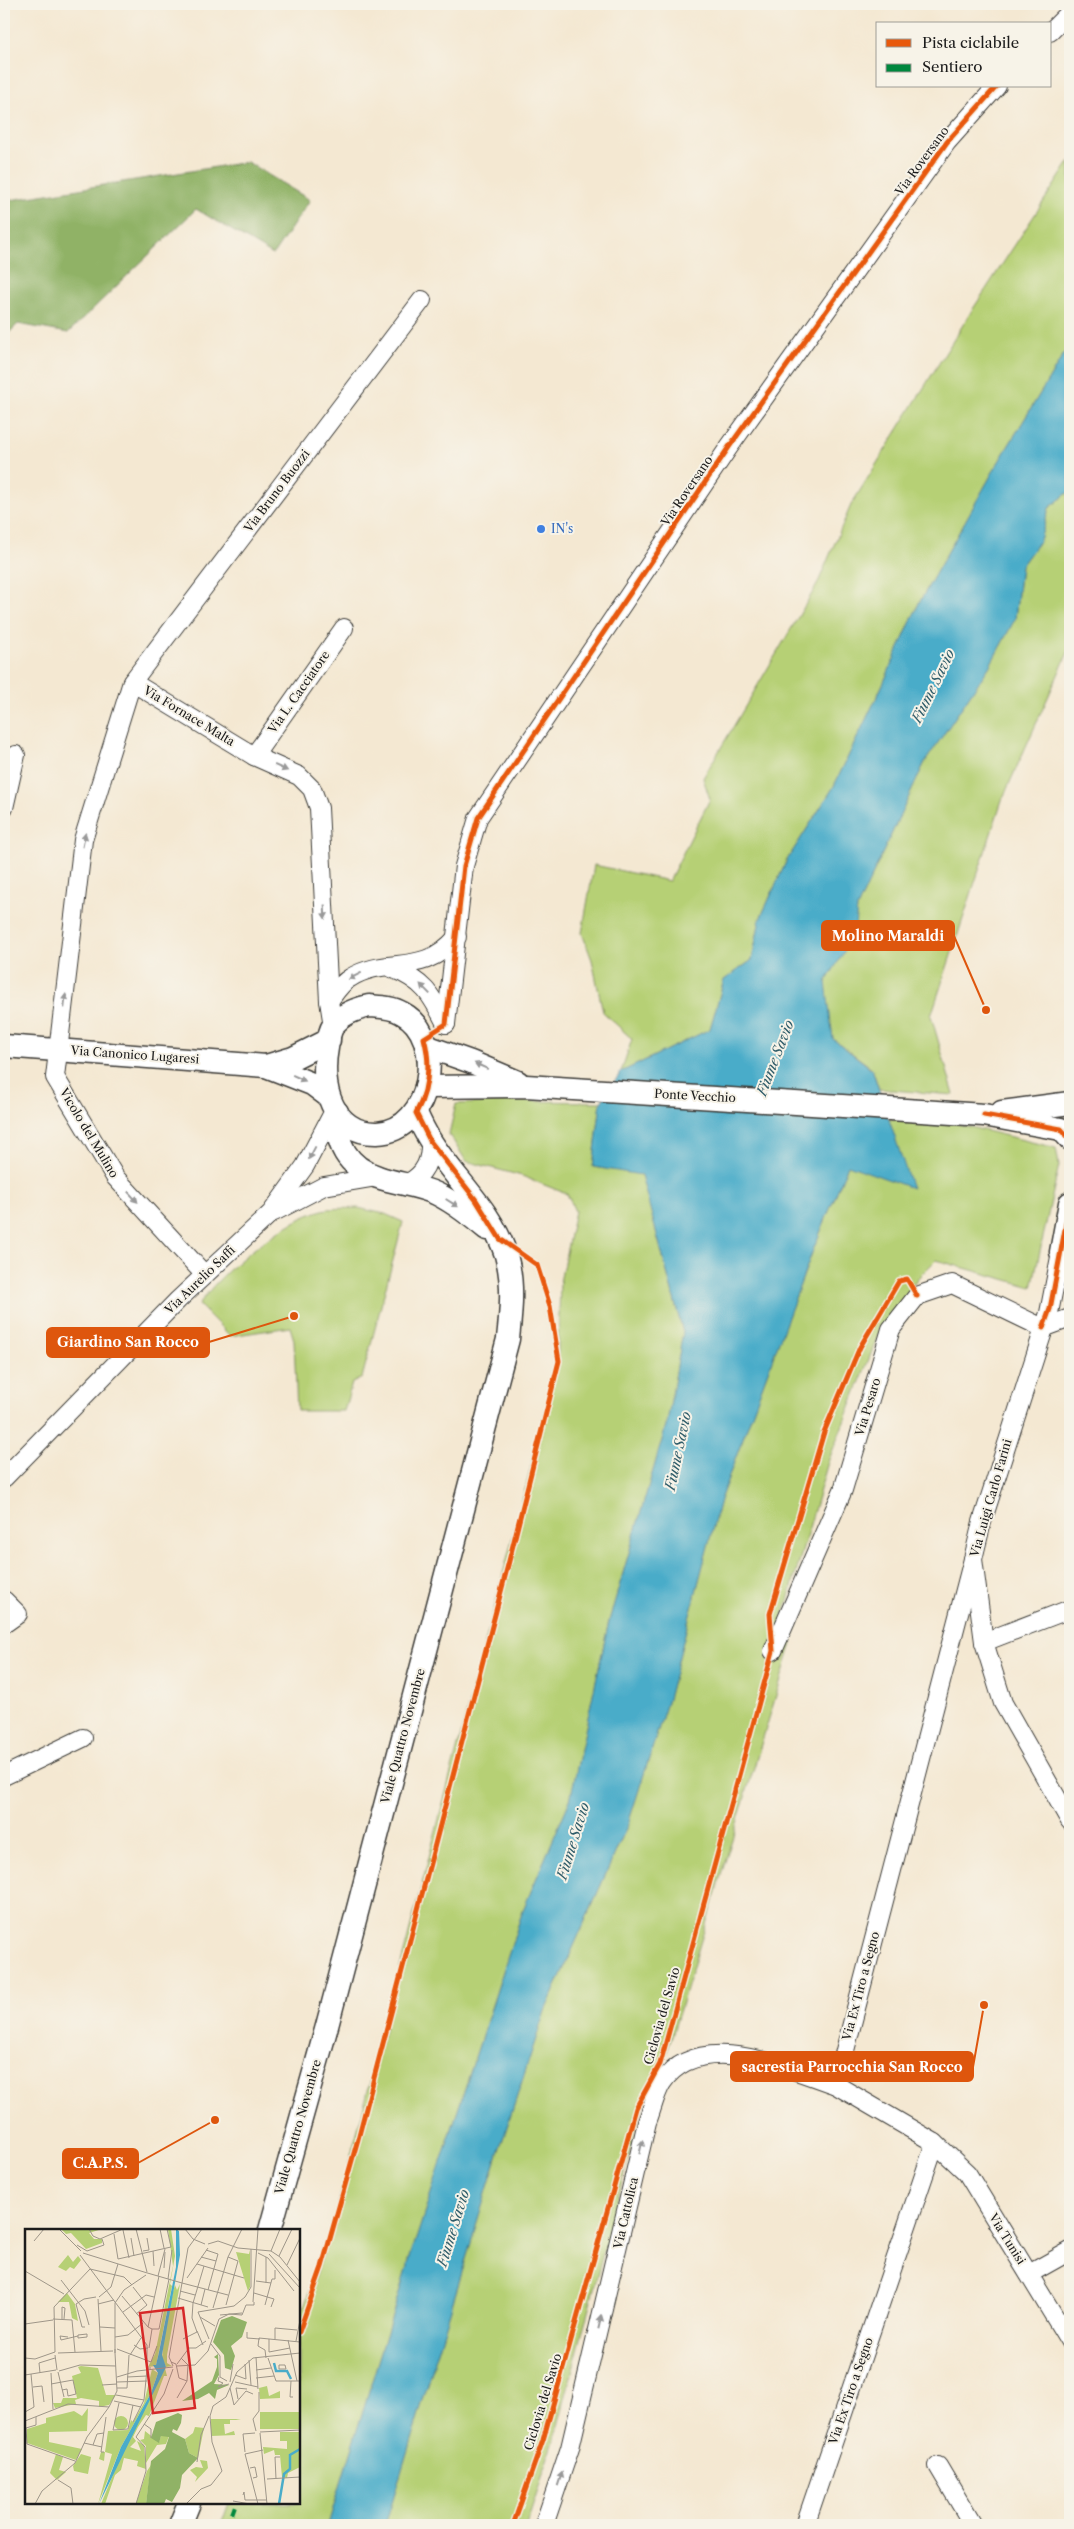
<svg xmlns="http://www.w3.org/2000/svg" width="1074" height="2529" font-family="'Libre Caslon Text',serif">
  <rect width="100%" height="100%" fill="#f7f3e8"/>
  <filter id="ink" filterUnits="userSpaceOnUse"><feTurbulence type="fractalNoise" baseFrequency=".02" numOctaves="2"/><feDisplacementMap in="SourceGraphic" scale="10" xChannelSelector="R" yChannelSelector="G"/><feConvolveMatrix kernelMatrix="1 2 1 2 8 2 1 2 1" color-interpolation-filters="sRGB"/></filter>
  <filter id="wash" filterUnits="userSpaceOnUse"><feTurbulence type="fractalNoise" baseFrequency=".0096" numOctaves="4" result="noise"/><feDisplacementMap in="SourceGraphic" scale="20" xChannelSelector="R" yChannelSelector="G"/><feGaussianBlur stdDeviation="1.12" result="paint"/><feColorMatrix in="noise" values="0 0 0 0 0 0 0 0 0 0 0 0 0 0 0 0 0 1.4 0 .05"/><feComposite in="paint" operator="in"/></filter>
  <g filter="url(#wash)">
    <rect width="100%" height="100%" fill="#f4e8d2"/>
    <g fill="#b6d075" stroke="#697648">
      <path d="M 1070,161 L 1070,344 L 998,463 L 919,603 L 883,684 L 833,788 L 787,860 L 760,919 L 752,960 L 724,980 L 710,1029 L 621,1072 L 632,1039 L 603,1012 L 592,960 L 582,933 L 594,865 L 669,881 L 710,799 L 703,778 L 817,585 L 851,505 L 969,315 Z"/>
      <path d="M 1070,491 L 1070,648 L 1002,800 L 931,1016 L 954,1095 L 879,1089 L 872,1068 L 833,1039 L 825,982 L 853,935 L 857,908 L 925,762 L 989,667 L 1015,619 L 1021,566 L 1040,540 L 1049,508 Z"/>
      <path d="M 522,1101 L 601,1102 L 593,1167 L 641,1174 L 683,1333 L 667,1423 L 609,1621 L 570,1800 L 523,1910 L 406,2270 L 328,2525 L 221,2525 L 229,2503 L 299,2503 L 299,2319 L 331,2232 L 548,1402 L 558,1351 L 560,1282 L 575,1211 L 567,1194 L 522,1176 L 466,1161 L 449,1134 L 456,1104 Z"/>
      <path d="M 889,1119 L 950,1122 L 1056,1148 L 1059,1165 L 1032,1287 L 936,1260 L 917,1279 L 880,1331 L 828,1462 L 778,1635 L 793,1640 L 669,2045 L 639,2116 L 554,2441 L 526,2525 L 385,2525 L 498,2154 L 545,2011 L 628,1824 L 668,1699 L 720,1500 L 813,1250 L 848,1165 Z"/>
      <path d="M 358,1208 L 385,1214 L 403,1222 L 362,1378 L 352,1383 L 344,1411 L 297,1411 L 294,1340 L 290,1327 L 230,1336 L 199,1305 C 218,1273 283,1222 319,1211 C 331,1207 346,1209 358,1208 Z"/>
    </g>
    <path fill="#90b266" stroke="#566741" d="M 247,162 L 310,200 L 273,255 L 196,209 L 68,333 L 18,324 L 4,338 L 4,201 Z"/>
    <path fill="#49acc9" stroke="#326472" d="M 1070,344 L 1070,491 L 1049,508 L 1040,540 L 1021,566 L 1015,619 L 989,667 L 925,762 L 857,908 L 854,935 L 826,982 L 833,1039 L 872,1069 L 912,1188 L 848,1165 L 813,1250 L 720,1500 L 668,1699 L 628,1824 L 545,2011 L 498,2154 L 385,2525 L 328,2525 L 406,2270 L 523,1910 L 570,1800 L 609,1621 L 667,1423 L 683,1332 L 641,1175 L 593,1167 L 601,1102 L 621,1072 L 710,1029 L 724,980 L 752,960 L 760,919 L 787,860 L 833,788 L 883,684 L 919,603 L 998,463 Z"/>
  </g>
  <g filter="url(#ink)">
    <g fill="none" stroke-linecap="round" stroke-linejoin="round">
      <defs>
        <g id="minor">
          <path d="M 1050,32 L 1070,12"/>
          <path d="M 132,682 L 422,300"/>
          <path d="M 254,756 L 344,628"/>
          <path d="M 4,808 L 16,755"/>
          <path d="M 391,968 C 424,981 431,994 446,1024"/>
          <path d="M 329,1001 C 335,993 341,983 350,978 C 387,955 422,978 457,937"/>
          <path d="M 446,1024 L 464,866 L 478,818 L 729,447 L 947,142 L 997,86"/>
          <path d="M 408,1183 C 425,1174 431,1160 430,1141"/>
          <path d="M 274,1212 L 324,1186 L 377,1177"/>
          <path d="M 1061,1252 L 1049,1313 L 982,1522 L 973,1559 L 984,1642 L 1003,1703 L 1070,1821"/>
          <path d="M 204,1274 L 115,1177 L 55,1077 L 83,840 L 132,682 L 254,756 L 299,776 L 312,789 L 319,808 L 329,1001 L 333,1026"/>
          <path d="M 1043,1328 L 1070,1318"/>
          <path d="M 4,1478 L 178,1300 L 271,1213 L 305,1166 L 335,1109"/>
          <path d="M 4,1600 L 18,1614 L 4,1624"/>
          <path d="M 984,1642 L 1070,1609"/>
          <path d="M 773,1651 L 843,1490 L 891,1329 L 917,1296 L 952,1284 L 1043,1328"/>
          <path d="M 4,1776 L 83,1738"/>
          <path d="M 935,2143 L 967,2173 L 1070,2342"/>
          <path d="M 1029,2274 L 1070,2251"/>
          <path d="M 938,2466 L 973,2525"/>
          <path d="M 544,2525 L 570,2448 L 647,2122 C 652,2110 655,2094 662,2083 C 699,2027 788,2069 836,2085"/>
          <path d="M 805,2525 L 935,2143 L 836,2085 L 973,1559"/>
        </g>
        <g id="tertiary">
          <path d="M 369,1006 C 380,1007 392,1007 402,1013 C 447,1036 433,1131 377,1133 C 331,1134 320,1084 327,1048 C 328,1041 329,1032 333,1026 C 340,1015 356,1009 369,1006 Z"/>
          <path d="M 4,1046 L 266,1066 L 312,1084 L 328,1096"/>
          <path d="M 426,1046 L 471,1062 L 518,1082"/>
          <path d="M 266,1066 L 293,1058 L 329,1040"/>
          <path d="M 426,1087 L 526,1086 L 984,1115 L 1061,1129 L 1070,1139"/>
          <path d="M 337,1112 C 335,1144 347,1167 378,1177 C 397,1184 418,1185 437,1194 C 455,1203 471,1216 487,1229"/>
          <path d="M 1002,1112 L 1070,1103"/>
          <path d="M 1070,1203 L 1061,1252 L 1070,1268"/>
          <path d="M 270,2230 L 327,2026 L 508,1339 C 511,1311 514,1283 506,1255 C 492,1210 454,1179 430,1140 C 425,1132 420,1122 416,1113"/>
          <path d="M 180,2525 L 189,2503"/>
        </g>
      </defs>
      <use href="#minor" stroke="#3c3b37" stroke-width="20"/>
      <use href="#tertiary" stroke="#3c3b37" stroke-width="25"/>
      <use href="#minor" stroke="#fff" stroke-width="18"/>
      <use href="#tertiary" stroke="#fff" stroke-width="22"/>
      <path stroke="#00873e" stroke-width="4" stroke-dasharray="8 4" stroke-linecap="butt" d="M 228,2525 L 236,2503"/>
      <defs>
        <g id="cycleway">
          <path d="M 984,1115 L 1061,1129 L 1070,1139"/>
          <path d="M 1043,1328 L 1050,1309 L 1070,1203"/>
          <path d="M 299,2332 L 322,2267 L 358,2139 L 509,1561 L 559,1361 L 550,1306 L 537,1265 L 500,1239 L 476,1200 L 430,1141 L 416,1113 C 429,1089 431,1064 424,1038 L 446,1024 L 464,866 L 478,818 L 729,447 L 947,142 L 997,86"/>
          <path d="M 513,2525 L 543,2440 L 636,2108 L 660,2064 L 773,1651 L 770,1614 L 824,1432 L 860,1347 L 899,1281 L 907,1279 L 917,1296"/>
        </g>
      </defs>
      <use href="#cycleway" stroke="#f7f3e8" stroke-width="8"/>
      <use href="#cycleway" stroke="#e8590c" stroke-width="5"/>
    </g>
    <defs><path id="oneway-solid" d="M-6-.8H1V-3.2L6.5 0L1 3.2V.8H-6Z" transform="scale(1.25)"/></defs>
    <g fill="#999">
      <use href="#oneway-solid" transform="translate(281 768) rotate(24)"/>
      <use href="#oneway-solid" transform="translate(84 840) rotate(-78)"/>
      <use href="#oneway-solid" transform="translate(325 912) rotate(87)"/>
      <use href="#oneway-solid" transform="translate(355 976) rotate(153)"/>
      <use href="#oneway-solid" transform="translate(425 989) rotate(-134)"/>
      <use href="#oneway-solid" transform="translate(65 1001) rotate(-84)"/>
      <use href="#oneway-solid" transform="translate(481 1066) rotate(-156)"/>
      <use href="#oneway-solid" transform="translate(299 1078) rotate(25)"/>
      <use href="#oneway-solid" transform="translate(312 1153) rotate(118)"/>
      <use href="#oneway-solid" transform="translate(133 1197) rotate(47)"/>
      <use href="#oneway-solid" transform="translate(452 1203) rotate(32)"/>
      <use href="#oneway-solid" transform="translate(641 2147) rotate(-77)"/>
      <use href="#oneway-solid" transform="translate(600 2322) rotate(-77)"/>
      <use href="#oneway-solid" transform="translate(560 2479) rotate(-72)"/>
    </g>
  </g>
  <circle fill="#3f7fe0" stroke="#f7f3e8" stroke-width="2" cx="541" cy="529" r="5"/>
  <g text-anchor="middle" stroke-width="4" stroke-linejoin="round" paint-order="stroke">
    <g font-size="12" fill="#1c1c1c" stroke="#f7f3e8">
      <text transform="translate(922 161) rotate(-54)" y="4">Via Roversano</text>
      <text transform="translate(277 491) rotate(-53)" y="4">Via Bruno Buozzi</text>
      <text transform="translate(687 491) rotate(-56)" y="4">Via Roversano</text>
      <text transform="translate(299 692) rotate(-55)" y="4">Via L. Cacciatore</text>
      <text transform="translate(189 716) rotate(31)" y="4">Via Fornace Malta</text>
      <text transform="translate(135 1055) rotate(4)" y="4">Via Canonico Lugaresi</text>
      <text transform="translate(695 1096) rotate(3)" y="4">Ponte Vecchio</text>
      <text transform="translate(89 1133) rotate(59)" y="4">Vicolo del Mulino</text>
      <text transform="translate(200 1280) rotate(-44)" y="4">Via Aurelio Saffi</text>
      <text transform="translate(868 1407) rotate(-73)" y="4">Via Pesaro</text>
      <text transform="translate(991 1498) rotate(-74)" y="4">Via Luigi Carlo Farini</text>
      <text transform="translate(403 1736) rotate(-75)" y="4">Viale Quattro Novembre</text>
      <text transform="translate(861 1986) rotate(-75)" y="4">Via Ex Tiro a Segno</text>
      <text transform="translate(662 2016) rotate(-74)" y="4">Ciclovia del Savio</text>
      <text transform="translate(298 2127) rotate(-74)" y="4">Viale Quattro Novembre</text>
      <text transform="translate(626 2213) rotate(-77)" y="4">Via Cattolica</text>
      <text transform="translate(1007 2239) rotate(58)" y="4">Via Tunisi</text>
      <text transform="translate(851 2391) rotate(-71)" y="4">Via Ex Tiro a Segno</text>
      <text transform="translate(543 2402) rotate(-73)" y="4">Ciclovia del Savio</text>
    </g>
    <g font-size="12" fill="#366cbe" stroke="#f7f3e8" text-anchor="start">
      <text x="551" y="533">IN's</text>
    </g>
    <g font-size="14" font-style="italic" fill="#305d6a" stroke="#f7f3e8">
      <text transform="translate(933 686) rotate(-64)" y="5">Fiume Savio</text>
      <text transform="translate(775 1058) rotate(-69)" y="5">Fiume Savio</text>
      <text transform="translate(678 1451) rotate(-78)" y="5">Fiume Savio</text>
      <text transform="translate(573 1841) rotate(-73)" y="5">Fiume Savio</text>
      <text transform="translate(453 2228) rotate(-73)" y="5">Fiume Savio</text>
    </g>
  </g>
  <g transform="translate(25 2229)">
    <rect width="275" height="275" fill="#f4e8d2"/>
    <path d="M 36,0 L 77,0 L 64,4 L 69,10 L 77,10 L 77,14 L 61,20 L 46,4 L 41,5 L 61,25 ZM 143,0 L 146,0 L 150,27 L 145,55 L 147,57 L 131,137 L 123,138 L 130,125 L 148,37 ZM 225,21 L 225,58 L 223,62 L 211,23 L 224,25 ZM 43,26 L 48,33 L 53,27 L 56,31 L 49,40 L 45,38 L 41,42 L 33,38 ZM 155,55 L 142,126 L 142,134 L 147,137 L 141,138 L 137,129 L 139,110 L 148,63 L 150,56 L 152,61 ZM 42,64 L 50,75 L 53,92 L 47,89 L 44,73 L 33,73 ZM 56,137 L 73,139 L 81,166 L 91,166 L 84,176 L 74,178 L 74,172 L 56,169 L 50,171 L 51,175 L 30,179 L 28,174 L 36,174 L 38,169 L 52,169 L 47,147 L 56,144 L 53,138 ZM 140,139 L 142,147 L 139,147 L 124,187 L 121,186 L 113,198 L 108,208 L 111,212 L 105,218 L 116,222 L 112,212 L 119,216 L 121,240 L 112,237 L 113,232 L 99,229 L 96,241 L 90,246 L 80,275 L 76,275 L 97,224 ZM 127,140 L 133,144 L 126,164 L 96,218 L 73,275 L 87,225 L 80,223 L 79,232 L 74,230 L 76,223 L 80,223 L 83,202 L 103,201 L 106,191 L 108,193 L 119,174 ZM 242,157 L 244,167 L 255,162 L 255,169 L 235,170 L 234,159 ZM 63,179 L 62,202 L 24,203 L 24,213 L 57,220 L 51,231 L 2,214 L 2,200 L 21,194 L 21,189 L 49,182 L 57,187 ZM 235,183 L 275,183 L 275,200 L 235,200 ZM89 194a7 7 0 1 1 14 0a7 7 0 1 1-14 0ZM 186,190 L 211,190 L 216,191 L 205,191 L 205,195 L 199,195 L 200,205 L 209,202 L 210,206 L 186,207 ZM 170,198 L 179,199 L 173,229 L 164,224 L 160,210 L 168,204 ZM 120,202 L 134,213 L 136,207 L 144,207 L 141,215 L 132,216 L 121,234 L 121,217 L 115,211 L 119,210 ZM 255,203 L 275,203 L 275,238 L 263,244 L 262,249 L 257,248 L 255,226 L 250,226 L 249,221 L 239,225 L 238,218 L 262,220 L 262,212 L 255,212 ZM 31,225 L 38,228 L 34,241 L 41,243 L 32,251 L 25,244 ZM 56,225 L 66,228 L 63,245 L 49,242 L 48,237 ZM 175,231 L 182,232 L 183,239 L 170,253 L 172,248 L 165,241 L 171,238 L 178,239 ZM 126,236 L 121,275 L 111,274 L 122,242 Z" fill="#b6d075"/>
    <path d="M 207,87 L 222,93 L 217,108 L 206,117 L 210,127 L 206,141 L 200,139 L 199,126 L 188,113 L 196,91 ZM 193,125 L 194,146 L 189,155 L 204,156 L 192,161 L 190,170 L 184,164 L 173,170 L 157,172 L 187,152 L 192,138 L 192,130 L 189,128 ZM 153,184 L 157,186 L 156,194 L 152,202 L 148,200 L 147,203 L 160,210 L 164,224 L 173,229 L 157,246 L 155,259 L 147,273 L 141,270 L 139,275 L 121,275 L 126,232 L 140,220 L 144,208 L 136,207 L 134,214 L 126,209 L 131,193 Z" fill="#90b266"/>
    <path d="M 151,0 L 154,2 L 155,26 L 137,126 L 141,138 L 74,275 L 96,218 L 126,164 L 133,144 L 128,136 L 131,136 L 134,123 L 151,38 Z" fill="#49acc9"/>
    <path fill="none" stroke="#49acc9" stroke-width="2.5" d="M 249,134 L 251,142 L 262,142 L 266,150M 254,275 L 259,245 L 265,240 L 265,226 L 275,220"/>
    <path fill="none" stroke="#9e9689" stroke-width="1" d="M 34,0 L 56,22M 64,0 L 68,7 L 75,10 L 98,0M 111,0 L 122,43M 135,0 L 139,19M 160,0 L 168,10 L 180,15M 98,1 L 104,29M 89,5 L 93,30M 106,9 L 109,27M 9,12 L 19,0M 183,15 L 193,12 L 213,19 L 246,22 L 255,28 L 275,53M 52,16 L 62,22 L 79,16 L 77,10M 181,21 L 193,25 L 183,61M 118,22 L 124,21 L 122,9M 128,22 L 129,37M 246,22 L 255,0M 58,24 L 119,43M 233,24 L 243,29 L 269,62M 244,25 L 275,59M 55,26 L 122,116 L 122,139 L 126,139M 254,27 L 267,0M 176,28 L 191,32M 93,30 L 146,18 L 142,0M 172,35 L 219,49M 262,36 L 275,9M 139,39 L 140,23M 0,42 L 39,65M 119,43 L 157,54M 133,47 L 140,20M 162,49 L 183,19M 143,50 L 147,21M 36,51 L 60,82 L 64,96M 231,52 L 246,54M 157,54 L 163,19 L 177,0M 241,54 L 241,28M 108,58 L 122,76 L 111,85M 155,62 L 170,66M 229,64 L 249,70 L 246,78M 97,67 L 123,98M 74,68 L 86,58 L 93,35M 153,69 L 183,78M 73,70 L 76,122M 228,73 L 233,0M 73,75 L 89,71M 176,76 L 180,60M 201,76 L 213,32 L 203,28M 240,76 L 247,50 L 250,50 L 250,41M 188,79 L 203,28 L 217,0M 98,83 L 121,66 L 129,68M 195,86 L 217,84M 175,88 L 190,97M 28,90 L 47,91 L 50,123M 37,90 L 37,78 L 40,79 L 39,90M 0,95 L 28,91M 60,98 L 57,98 L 51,75 L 59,70 L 71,68M 75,98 L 90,99M 127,100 L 134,100 L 144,50M 172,102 L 178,116M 222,103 L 222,109 L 235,110M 62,105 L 62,108 L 53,109 L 53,106 ZM 43,108 L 35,107 L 36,111 L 53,107M 90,108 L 103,106 L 118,94M 158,110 L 172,103 L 167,89 L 168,74 L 179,37M 184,110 L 173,83 L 209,77 L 220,68 L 226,58 L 226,20M 244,110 L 244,123 L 265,119M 250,110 L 250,99 L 272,101M 263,111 L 272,152M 271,112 L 275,91M 186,115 L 195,127 L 195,148 L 202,152M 109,116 L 115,120 L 123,119M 124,119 L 127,100 L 123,98 L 134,47M 90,120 L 90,124 L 90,74 L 99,61 L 121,46M 92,120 L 126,133 L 132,117M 30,123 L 29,78 L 65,40 L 99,48 L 107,56M 33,124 L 88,122M 30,126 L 32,141M 105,126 L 116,109M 231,128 L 233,160M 0,129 L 10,130 L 30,123M 241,129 L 240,121 L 233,117 L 234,109 L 275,113M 243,129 L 251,152 L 275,152M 224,131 L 226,156M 146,133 L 151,135 L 154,149 L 162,152 L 163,136 L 156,129M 152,135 L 164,119 L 171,119 L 181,112M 254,136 L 260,136 L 261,140 L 254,140 ZM 148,137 L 144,128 L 157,54 L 203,66M 152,137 L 170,136 L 183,122 L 194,90 L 204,85 L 217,86 L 221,76 L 229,76 L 229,73M 231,141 L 246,139M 34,142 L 55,136 L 91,137M 33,143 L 39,168M 15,144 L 14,134 L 30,129M 26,144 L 28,180M 0,146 L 31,141M 210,146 L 221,150 L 220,135M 92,148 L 112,142 L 148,138M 102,148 L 122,147M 194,148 L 193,152 L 198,154 L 193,158 L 204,155M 231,149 L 249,147M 266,152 L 265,168 L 268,168M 92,153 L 122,152M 205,153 L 208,135M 210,153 L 233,158M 26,155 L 48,151 L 51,165 L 43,167 L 42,160 L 37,161M 77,156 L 92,155M 8,158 L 17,157 L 19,173M 92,159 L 102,159 L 104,126M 205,159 L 209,176 L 221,162 L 228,165M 91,166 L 119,171M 152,169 L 162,152M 213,170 L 211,159 L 222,160M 89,172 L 116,178M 94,174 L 88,201 L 103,200 L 108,176M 0,183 L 9,178 L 6,145M 11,188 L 11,196 L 1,199 L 2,215 L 50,232M 0,192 L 43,175 L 84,178 L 92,162 L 90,124M 108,193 L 119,171 L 122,140M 119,195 L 126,200 L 126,209M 231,202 L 228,190 L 234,182 L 234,163M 235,203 L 275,201M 235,204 L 242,275M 59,214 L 77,218M 68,216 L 72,205 L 79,204M 79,223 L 76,223 L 81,188M 220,223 L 218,205 L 230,204M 172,233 L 176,206 L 184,187M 225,239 L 230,238 L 232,248 L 228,249M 242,250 L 275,248M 251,250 L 250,228 L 255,228M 33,251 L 46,259 L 48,275M 218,266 L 219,263 L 220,271 L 242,271M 208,272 L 225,275M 10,275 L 17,262 L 50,234 L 62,208 L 84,178M 111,275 L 121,242 L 120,218 L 111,208 L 139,165 L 148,140M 161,275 L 176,260 L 186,256 L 197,242 L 187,213 L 185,187 L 188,177 L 201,168 L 212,143 L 228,129 L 275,124M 233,275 L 220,225 L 238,221"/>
    <path fill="#d62828" fill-opacity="0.15" stroke="#d62828" stroke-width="2.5" d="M 158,79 L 170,179 L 128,184 L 115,84 Z"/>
    <rect width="275" height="275" fill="none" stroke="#1c1c1c" stroke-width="2.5"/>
  </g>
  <path fill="none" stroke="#de560d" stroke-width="2" d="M986 1010L954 936M294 1316L209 1342M984 2005L973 2067M215 2120L138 2163"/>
  <g fill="#de560d" stroke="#f7f3e8" stroke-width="2">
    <circle cx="986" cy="1010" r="5"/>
    <circle cx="294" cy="1316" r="5"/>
    <circle cx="984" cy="2005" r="5"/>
    <circle cx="215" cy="2120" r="5"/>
  </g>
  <g fill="#de560d" stroke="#de560d" stroke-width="2">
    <rect x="822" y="921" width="132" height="29" rx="5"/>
    <rect x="47" y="1328" width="162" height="29" rx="5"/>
    <rect x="731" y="2052" width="242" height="29" rx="5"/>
    <rect x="63" y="2149" width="75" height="29" rx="5"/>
  </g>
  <g font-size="14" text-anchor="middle" font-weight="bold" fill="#fff">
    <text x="888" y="941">Molino Maraldi</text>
    <text x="128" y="1347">Giardino San Rocco</text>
    <text x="852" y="2072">sacrestia Parrocchia San Rocco</text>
    <text x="100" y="2168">C.A.P.S.</text>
  </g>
  <rect width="1074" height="2529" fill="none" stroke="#f7f3e8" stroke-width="20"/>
  <rect x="876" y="22" width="175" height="65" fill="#f7f3e8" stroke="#9f9d96"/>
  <rect x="886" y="39" width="25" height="8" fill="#e8590c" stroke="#9f9d96"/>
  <text x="922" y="48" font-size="15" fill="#1c1c1c">Pista ciclabile</text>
  <rect x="886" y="64" width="25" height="8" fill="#00873e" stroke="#9f9d96"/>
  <text x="922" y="72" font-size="15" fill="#1c1c1c">Sentiero</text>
</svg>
